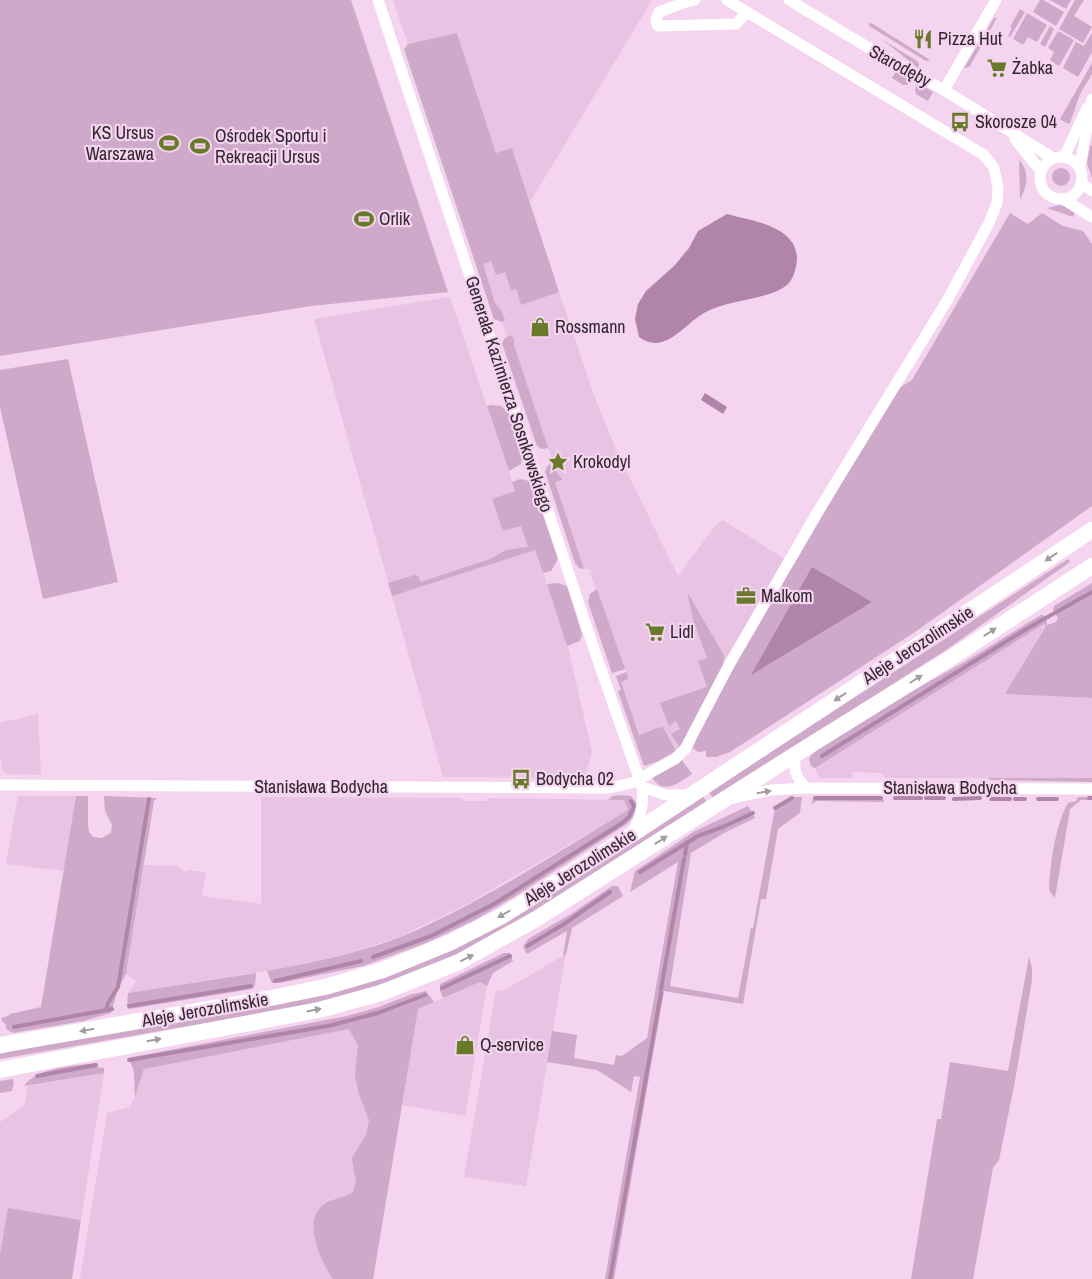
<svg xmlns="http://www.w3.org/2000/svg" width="1092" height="1279" font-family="'Archivo Narrow',sans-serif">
  <rect width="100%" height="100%" fill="#f4d4ef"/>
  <g fill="#e8c3e3">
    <path d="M 393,0 L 652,0 L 530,202 L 512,148 L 496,153 L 457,33 L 408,44 Z"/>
    <path d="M 491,261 L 505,272 L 511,290 L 516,289 L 521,304 L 559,292 L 594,395 L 617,452 L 678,576 L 715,526 L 723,520 L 794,565 L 734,667 L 724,662 L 723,667 L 680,748 L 658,761 L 644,766 L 618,691 L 621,690 L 616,676 L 626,672 L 625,669 L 612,673 L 588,602 L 590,594 L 596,589 L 589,569 L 579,568 L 575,563 L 545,471 L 547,465 L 553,462 L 548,448 L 542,449 L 537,446 L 502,343 L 507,336 L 502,322 L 494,319 L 476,265 Z"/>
    <path d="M 450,297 L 568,647 L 592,752 L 585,778 L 443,777 L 314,319 Z"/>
    <path d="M 1044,624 L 1046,625 L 1006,694 L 1092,698 L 1092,778 L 885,778 L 882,773 L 852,772 L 854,778 L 819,778 L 815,768 Z"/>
    <path d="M 38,714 L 41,775 L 7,774 L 3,771 L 0,755 L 0,723 Z"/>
    <path d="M 18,796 L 76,796 L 64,871 L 6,864 Z"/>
    <path d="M 261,797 L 462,798 L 464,801 L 486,801 L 488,798 L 624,800 L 628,810 L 467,904 L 401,936 L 350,953 L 291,967 L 128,993 L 136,981 L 126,974 L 144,865 L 178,866 L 183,871 L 187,872 L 187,870 L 206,872 L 202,896 L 261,904 Z"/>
    <path d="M 566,954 L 526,1186 L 464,1177 L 496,990 L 503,991 Z"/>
    <path d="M 480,982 L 487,986 L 465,1116 L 402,1105 L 373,1279 L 80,1279 L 107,1113 L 130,1107 L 135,1097 L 144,1069 L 349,1029 L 418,1009 Z"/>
    <path d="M 104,1073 L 81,1220 L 8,1208 L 0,1254 L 0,1122 L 24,1106 L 28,1086 Z"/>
  </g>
  <g fill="#cfa9c9">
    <path d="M 0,0 L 351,0 L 448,292 L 311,306 L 0,356 Z"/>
    <path d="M 1040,0 L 1043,0 L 1064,12 L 1056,26 L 1033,12 Z"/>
    <path d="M 1050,0 L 1071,0 L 1066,9 Z"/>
    <path d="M 1075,0 L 1084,0 L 1074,16 L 1092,27 L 1083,43 L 1059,29 Z"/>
    <path d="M 1020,9 L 1025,12 L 1010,37 L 1008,36 L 1012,28 L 1010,27 Z"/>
    <path d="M 1027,13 L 1047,25 L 1037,42 L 1028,37 L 1023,45 L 1013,39 Z"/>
    <path d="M 994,18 L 997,18 L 970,66 L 966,68 L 964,68 Z"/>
    <path d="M 869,23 L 873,24 L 930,60 L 926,61 L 869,26 Z"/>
    <path d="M 1050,26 L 1054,29 L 1045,47 L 1040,44 Z"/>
    <path d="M 1058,31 L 1074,40 L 1059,66 L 1050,60 L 1054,52 L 1048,48 Z"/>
    <path d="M 457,33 L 496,153 L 512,148 L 559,292 L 521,305 L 516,289 L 511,291 L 505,272 L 496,275 L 491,261 L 483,264 L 495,303 L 501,310 L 505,320 L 502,322 L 494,319 L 404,49 L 408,44 Z"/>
    <path d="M 1092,33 L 1092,52 L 1078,77 L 1063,68 L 1076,42 L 1084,46 Z"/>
    <path d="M 883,40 L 917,61 L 919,64 L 918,68 Z"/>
    <path d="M 1092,63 L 1092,74 L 1080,94 L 1070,123 L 1068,124 L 1060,119 Z"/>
    <path d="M 897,70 L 911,79 L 907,85 L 903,85 L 892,78 Z"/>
    <path d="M 918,83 L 933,92 L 928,101 L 916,94 L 915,89 Z"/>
    <path d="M 1090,145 L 1092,146 L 1092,178 L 1087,163 Z"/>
    <path d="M 1019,160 C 1030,171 1027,187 1020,199 Z"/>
    <circle cx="1061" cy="177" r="9"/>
    <path d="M 1060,205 L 1068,207 L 1075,212 L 1073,217 L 1047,208 Z"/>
    <path d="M 1010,213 L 1028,224 L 1042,213 L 1063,226 L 1083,231 L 1092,244 L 1092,506 L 915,632 L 730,752 L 716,757 L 706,757 L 706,751 L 698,752 L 693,748 L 699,731 L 734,667 L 896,390 L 912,380 Z"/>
    <path d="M 511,335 L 514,339 L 514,345 L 548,448 L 542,449 L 537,446 L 502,343 L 505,338 Z"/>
    <path d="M 68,359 L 118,582 L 43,599 L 0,407 L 0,370 Z"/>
    <path d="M 491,405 L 501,406 L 509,414 L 523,454 L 521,464 L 509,471 L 487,406 Z"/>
    <path d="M 549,464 L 563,480 L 555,482 L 584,569 L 579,568 L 575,563 L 545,471 Z"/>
    <path d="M 520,479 L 529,481 L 533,486 L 558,559 L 551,571 L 543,573 L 535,550 L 392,596 L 388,583 L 415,575 L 418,576 L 421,582 L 490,559 L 506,550 L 528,547 L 521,526 L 503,531 L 492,499 L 515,491 L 512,482 Z"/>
    <path d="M 1068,559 L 1070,562 L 946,650 L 713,799 L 709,792 Z"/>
    <path d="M 558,583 L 567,586 L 582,634 L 580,641 L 567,646 L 547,584 Z"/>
    <path d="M 1092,583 L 1092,698 L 1005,694 L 1046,626 L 1044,624 L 815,768 L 811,766 L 809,759 C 816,742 942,675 966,661 C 991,646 1016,630 1041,615 L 1046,616 L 1047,625 L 1056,622 L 1058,618 L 1053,610 L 1054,606 Z"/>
    <path d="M 597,589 L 625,669 L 612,673 L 588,602 L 590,594 Z"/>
    <path d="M 687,592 L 724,655 L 723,667 L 680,748 L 671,734 L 680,729 L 676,721 L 669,726 L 660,703 L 707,687 L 698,661 L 707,658 L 694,622 Z"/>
    <path d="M 627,672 L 628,679 L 621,682 L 639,735 L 653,730 L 653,729 L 663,727 L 676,751 L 658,761 L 644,766 L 618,691 L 621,690 L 616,676 Z"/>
    <path d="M 681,759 L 692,774 C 679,783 661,797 651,775 Z"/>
    <path d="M 987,778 L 1092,778 L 1092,782 L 991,780 Z"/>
    <path d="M 621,795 L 631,796 L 637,804 L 634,816 L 627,824 L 514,897 L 475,920 L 426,943 L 363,966 L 280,983 L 272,983 L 267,971 C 317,962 370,951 417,930 C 490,897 559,851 628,810 L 624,800 L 608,800 L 612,796 Z"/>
    <path d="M 76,796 L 88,796 L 88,826 L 89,832 L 93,837 L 101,838 L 111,833 L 112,825 L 105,811 L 104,796 L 157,798 L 154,801 L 126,974 L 118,988 L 111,1013 L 83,1021 L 13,1033 L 6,1029 L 6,1024 L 2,1021 L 1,1018 L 8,1016 L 10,1014 L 41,1007 Z"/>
    <path d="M 703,796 L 707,803 C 664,830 621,857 578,884 C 544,906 510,928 474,946 C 412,977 347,997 280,1010 L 0,1059 L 0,1054 L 8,1052 L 406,969 Z"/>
    <path d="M 792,797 L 802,797 L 800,813 L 778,829 L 766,899 L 761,899 L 743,1004 L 664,991 L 614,1279 L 605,1279 L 640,1077 L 634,1076 L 631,1092 L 597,1070 L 547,1062 L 552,1031 L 577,1035 L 574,1058 L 614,1065 L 616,1055 L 622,1056 L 647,1038 L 678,862 L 630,892 L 635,871 L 695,831 L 748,806 L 755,818 L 724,833 L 691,853 L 670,986 L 738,998 L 751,928 L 753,928 L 775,808 Z"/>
    <path d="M 813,797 L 882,797 L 884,802 L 817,801 L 812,804 Z"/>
    <path d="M 1078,797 L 1092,797 L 1092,800 L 1081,800 L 1070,809 L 1055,898 L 1050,892 L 1049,888 C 1050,864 1056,823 1068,803 L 1076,801 Z"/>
    <path d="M 612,886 L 618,886 L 623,896 L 572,928 L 566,954 L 563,956 L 567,931 L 527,954 L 523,947 L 528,939 L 571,914 Z"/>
    <path d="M 504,953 L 510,953 L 513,961 L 493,973 L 487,986 L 480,982 L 443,998 L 440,991 L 440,984 Z"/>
    <path d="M 1029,957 L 1032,968 L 1032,980 L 1015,1081 L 999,1160 L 993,1168 L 973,1279 L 911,1279 L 937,1119 L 941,1119 L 950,1062 L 1008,1071 Z"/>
    <path d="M 256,973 L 255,985 L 252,989 L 129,1009 L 127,1006 L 128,993 Z"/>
    <path d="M 426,991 L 434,1002 L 418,1009 L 373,1279 L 333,1279 C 322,1263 303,1224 321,1207 C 330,1198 343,1199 353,1192 L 356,1182 L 352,1158 L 366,1135 L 369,1120 L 358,1091 L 355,1075 L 358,1046 L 349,1029 L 144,1069 L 135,1097 L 134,1075 L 133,1068 L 128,1058 L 347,1016 L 379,1007 L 409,995 Z"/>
    <path d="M 96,1063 L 97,1067 L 104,1068 L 104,1073 L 24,1086 C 37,1067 74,1066 96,1063 Z"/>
    <path d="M 13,1079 L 14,1083 L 12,1091 L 0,1093 L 0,1081 Z"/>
    <path d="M 8,1208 L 81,1220 L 72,1279 L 0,1279 L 0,1254 Z"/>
  </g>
  <g fill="#b185aa">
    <path d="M 727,214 C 751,221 795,225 797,257 C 797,266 794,279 787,285 C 769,300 728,299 704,313 C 684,324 665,356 639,337 L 635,319 L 638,304 L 646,291 L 674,266 L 689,248 L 698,231 Z"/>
    <path d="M 705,393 L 727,407 L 723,414 L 701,400 Z"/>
    <path d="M 812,567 L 872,602 L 751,675 Z"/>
  </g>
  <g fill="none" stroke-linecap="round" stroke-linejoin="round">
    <g stroke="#b185aa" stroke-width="4">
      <path d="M 822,756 L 1028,628 L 1092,592"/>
      <path d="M 815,798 L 881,798"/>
      <path d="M 895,798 L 921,798"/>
      <path d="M 926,798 L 944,798"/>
      <path d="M 1089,798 L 1092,798"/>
      <path d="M 954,799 L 980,798"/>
      <path d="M 991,799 L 1010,799"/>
      <path d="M 1015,799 L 1025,799"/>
      <path d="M 1038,799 L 1057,799"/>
      <path d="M 775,808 L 792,798"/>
      <path d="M 685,855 L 687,842"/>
      <path d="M 640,872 L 698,836 L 725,826 L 753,813"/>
      <path d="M 527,946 L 564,924 L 610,892"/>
      <path d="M 373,957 L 431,936 L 494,904 L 622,823 L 629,817 L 634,806 L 631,801"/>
      <path d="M 275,981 L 361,961"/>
      <path d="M 442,988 L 510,956"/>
      <path d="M 661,989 L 684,859"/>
      <path d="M 129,1006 L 251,986"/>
      <path d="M 106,1010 L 108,1003 L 118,987 L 149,799"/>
      <path d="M 14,1027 L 112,1009"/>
      <path d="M 129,1060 L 328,1026 L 378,1013 L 425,995"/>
      <path d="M 37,1076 L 96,1065"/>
      <path d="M 610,1279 L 661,993"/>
    </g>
    <g stroke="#fff" stroke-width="11">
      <path d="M 378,0 L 593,646 L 642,787 C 644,804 641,817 632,833"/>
      <path d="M 695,0 L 683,3 L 659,12 L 656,20 L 657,25 L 659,26 L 736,24 L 747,12"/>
      <path d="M 789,0 L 879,54 L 944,90 L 1053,158"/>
      <path d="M 944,90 L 996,0"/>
      <path d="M 1015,139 L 1041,171"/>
      <circle cx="1061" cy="178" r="21"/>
      <path d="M 1064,157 L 1087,108"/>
      <path d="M 1080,167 L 1092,99"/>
      <path d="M 1082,183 L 1092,191"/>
      <path d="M 1063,199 L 1092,217"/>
      <path d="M 796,754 C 793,769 795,778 807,788"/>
      <path d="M 0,785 L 609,788 L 632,783 L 675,759 L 685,749 L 729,665 L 817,513 L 948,299 L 989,223 L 997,203 L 998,188 L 994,168 L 984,155 L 727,0"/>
      <path d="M 642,787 L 666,795 L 690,795"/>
      <path d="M 733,798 L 771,790 L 807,788 L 1092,789"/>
    </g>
    <g stroke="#fff" stroke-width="16">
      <path d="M 0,1045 L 266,999 L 325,987 L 383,970 L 449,943 L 502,916 L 631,835 L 1092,530"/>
      <path d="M 0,1070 L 319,1010 L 381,993 L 459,962 L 536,919 L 796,754 L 949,659 L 1092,566"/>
    </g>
  </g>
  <defs><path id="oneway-solid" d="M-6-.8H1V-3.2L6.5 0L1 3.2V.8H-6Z" transform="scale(1.25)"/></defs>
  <g fill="#a39da2">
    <use href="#oneway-solid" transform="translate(1051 557) rotate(146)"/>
    <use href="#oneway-solid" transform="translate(990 632) rotate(-33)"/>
    <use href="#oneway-solid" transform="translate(916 679) rotate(-32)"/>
    <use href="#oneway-solid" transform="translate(840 697) rotate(147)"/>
    <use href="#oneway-solid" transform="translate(764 792) rotate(-9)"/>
    <use href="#oneway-solid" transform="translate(661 840) rotate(-33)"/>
    <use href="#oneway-solid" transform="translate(504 914) rotate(150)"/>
    <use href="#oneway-solid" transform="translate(467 958) rotate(-26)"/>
    <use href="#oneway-solid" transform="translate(314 1010) rotate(-11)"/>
    <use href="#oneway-solid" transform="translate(87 1030) rotate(170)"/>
    <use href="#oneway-solid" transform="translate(154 1040) rotate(-10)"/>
  </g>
  <defs>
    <symbol id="restaurant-bare" viewBox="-9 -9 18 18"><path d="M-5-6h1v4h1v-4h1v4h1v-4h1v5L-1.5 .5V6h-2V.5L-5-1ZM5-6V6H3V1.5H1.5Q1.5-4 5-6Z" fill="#697b2a" stroke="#f4d4ef" stroke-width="2.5" paint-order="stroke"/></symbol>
    <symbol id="supermarket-bare" viewBox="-9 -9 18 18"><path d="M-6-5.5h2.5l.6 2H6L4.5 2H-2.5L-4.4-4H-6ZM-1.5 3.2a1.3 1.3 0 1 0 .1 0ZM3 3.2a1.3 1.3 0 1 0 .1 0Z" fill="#697b2a" stroke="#f4d4ef" stroke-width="2.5" paint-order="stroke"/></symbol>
    <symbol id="bus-bare" viewBox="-9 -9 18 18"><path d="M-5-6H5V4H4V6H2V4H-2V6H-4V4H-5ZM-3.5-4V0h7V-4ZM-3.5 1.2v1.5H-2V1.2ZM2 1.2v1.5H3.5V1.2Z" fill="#697b2a" stroke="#f4d4ef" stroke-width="2.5" paint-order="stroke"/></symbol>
    <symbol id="stadium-bare" viewBox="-9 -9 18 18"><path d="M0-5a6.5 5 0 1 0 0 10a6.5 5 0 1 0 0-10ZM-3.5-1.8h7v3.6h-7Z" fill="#697b2a" stroke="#f4d4ef" stroke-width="2.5" paint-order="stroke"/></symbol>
    <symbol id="shop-bare" viewBox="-9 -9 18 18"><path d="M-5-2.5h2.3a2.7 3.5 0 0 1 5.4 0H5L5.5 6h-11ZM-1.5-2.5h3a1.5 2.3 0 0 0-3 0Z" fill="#697b2a" stroke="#f4d4ef" stroke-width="2.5" paint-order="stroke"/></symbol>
    <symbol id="sight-bare" viewBox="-9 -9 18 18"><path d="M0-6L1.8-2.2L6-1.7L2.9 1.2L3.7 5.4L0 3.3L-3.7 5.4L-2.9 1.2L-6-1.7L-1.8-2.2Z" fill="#697b2a" stroke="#f4d4ef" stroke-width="2.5" paint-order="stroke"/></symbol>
    <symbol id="office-bare" viewBox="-9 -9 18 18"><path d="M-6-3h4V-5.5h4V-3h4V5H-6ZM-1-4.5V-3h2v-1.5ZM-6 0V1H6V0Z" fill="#697b2a" stroke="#f4d4ef" stroke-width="2.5" paint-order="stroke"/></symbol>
  </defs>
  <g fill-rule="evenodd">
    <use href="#restaurant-bare" x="909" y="25" width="28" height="28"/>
    <use href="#supermarket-bare" x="983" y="54" width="28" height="28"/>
    <use href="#bus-bare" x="946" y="108" width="28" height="28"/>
    <use href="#stadium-bare" x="155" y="129" width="28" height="28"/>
    <use href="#stadium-bare" x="186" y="132" width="28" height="28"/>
    <use href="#stadium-bare" x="350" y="205" width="28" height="28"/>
    <use href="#shop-bare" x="526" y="313" width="28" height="28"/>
    <use href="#sight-bare" x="544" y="448" width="28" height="28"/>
    <use href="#office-bare" x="732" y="582" width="28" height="28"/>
    <use href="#supermarket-bare" x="641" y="618" width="28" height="28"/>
    <use href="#bus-bare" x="507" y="765" width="28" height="28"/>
    <use href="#shop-bare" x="451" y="1031" width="28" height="28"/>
  </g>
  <g text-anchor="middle" stroke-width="4.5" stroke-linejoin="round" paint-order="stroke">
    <g font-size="18" fill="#322630" stroke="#f4d4ef" text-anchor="start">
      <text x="938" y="45">Pizza Hut</text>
      <text x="1012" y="74">Żabka</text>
      <text x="975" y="128">Skorosze 04</text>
      <text x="154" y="139" text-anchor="end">KS Ursus<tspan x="154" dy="21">Warszawa</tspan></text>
      <text x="215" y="142">Ośrodek Sportu i<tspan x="215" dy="21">Rekreacji Ursus</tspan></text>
      <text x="379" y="225">Orlik</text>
      <text x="555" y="333">Rossmann</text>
      <text x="573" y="468">Krokodyl</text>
      <text x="761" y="602">Malkom</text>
      <text x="670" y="638">Lidl</text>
      <text x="536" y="785">Bodycha 02</text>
      <text x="480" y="1051">Q-service</text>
    </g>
    <g font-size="18" fill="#322630" stroke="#f4d4ef">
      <text transform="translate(900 66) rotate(29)" y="6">Starodęby</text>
      <text transform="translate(509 394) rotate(72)" y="6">Generała Kazimierza Sosnkowskiego</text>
      <text transform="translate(918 645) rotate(-33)" y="6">Aleje Jerozolimskie</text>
      <text x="321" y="793">Stanisława Bodycha</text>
      <text x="950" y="794">Stanisława Bodycha</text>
      <text transform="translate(580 867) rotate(-32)" y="6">Aleje Jerozolimskie</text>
      <text transform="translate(205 1010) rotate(-10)" y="6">Aleje Jerozolimskie</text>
    </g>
  </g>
</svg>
